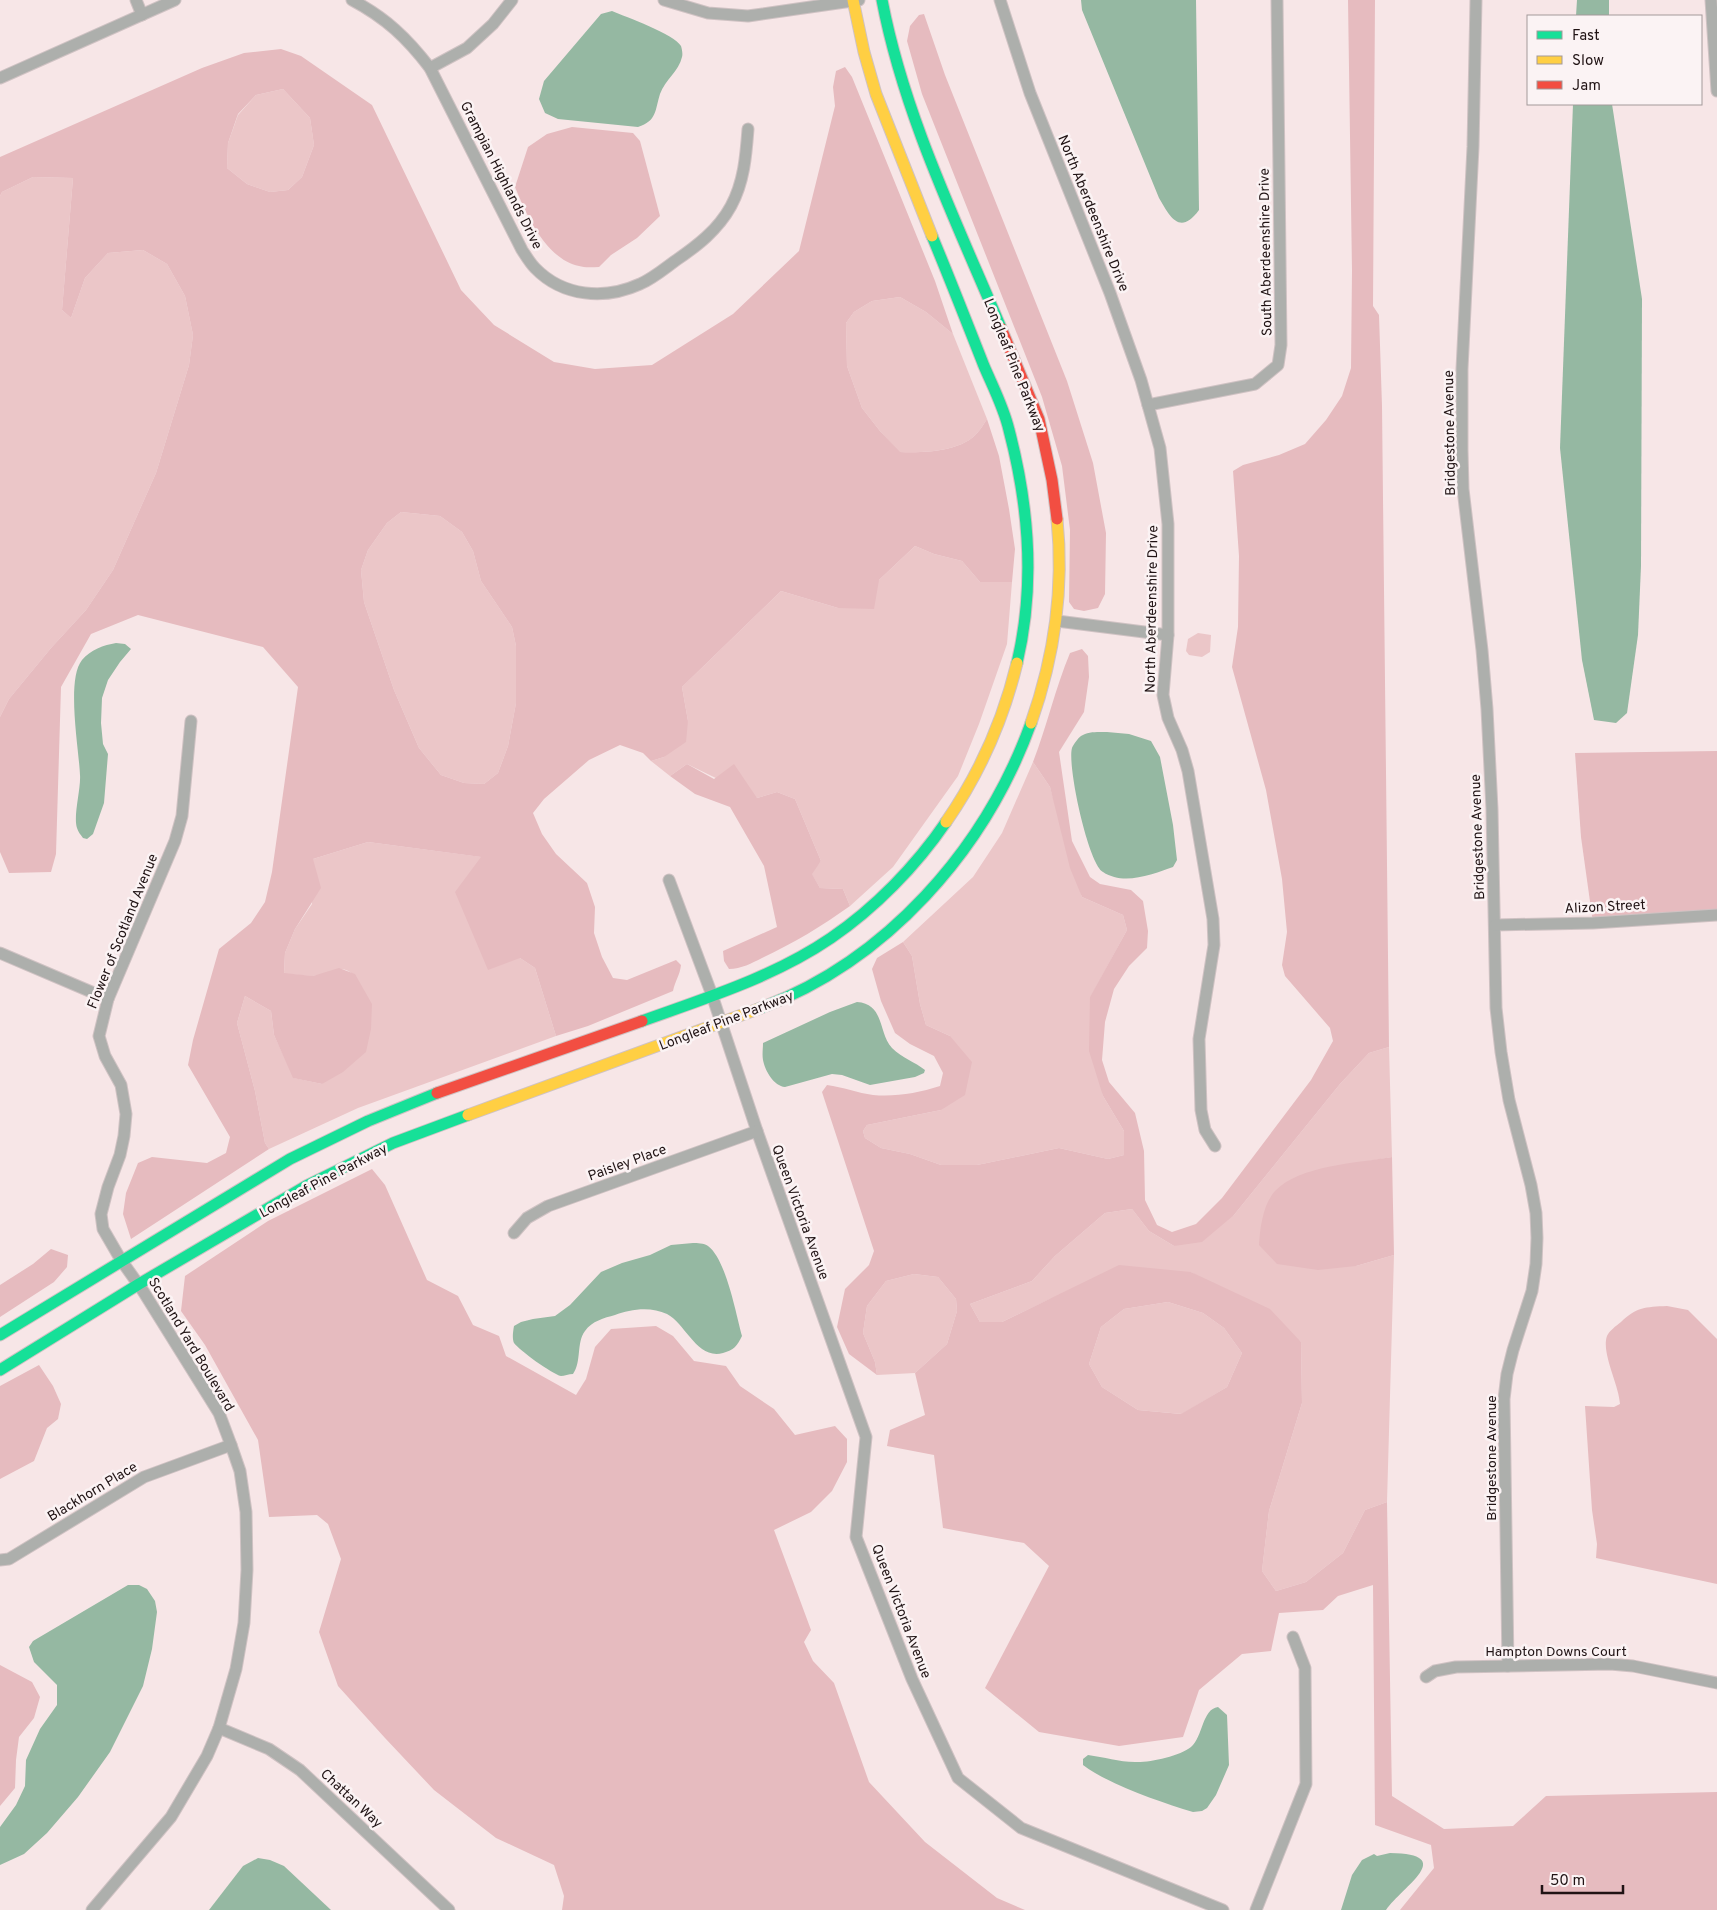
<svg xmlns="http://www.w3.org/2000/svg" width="1717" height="1910" font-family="Overpass,sans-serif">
  <rect width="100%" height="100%" fill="#f7e6e7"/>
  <g fill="#ebc6c8">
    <path d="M 283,89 L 310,118 L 314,145 L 302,177 L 288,190 L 270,192 L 247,184 L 227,168 L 228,143 L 238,115 L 256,95 Z"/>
    <path d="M 33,177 L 73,178 L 62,310 L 71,318 L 85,278 L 108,253 L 143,250 L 167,264 L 185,296 L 193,335 L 189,365 L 156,473 L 113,570 L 86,610 L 51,648 L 9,699 L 0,717 L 0,196 L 2,192 Z"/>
    <path d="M 900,297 L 926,312 L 953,334 L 987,419 C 984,423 982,428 978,432 C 962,452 923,453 899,452 L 880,431 L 862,408 L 847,366 L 846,323 L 854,312 L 872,301 Z"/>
    <path d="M 401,512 L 440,516 L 462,532 L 473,551 L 481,581 L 512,627 L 516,646 L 516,703 L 508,746 L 498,773 L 484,784 L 464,783 L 441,775 L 419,748 L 394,690 L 364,602 L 361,570 L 368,550 L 387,523 Z"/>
    <path d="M 915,546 L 934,554 L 962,561 L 980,582 L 1012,582 L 1007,644 L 979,724 L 958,776 L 893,867 L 850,906 L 843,889 L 820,888 L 811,873 L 821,861 L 795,799 L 777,792 L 757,798 L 687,764 L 670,776 L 651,761 L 664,757 L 688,721 L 682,687 L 781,591 L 838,608 L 879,580 Z"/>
    <path d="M 1198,633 L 1211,635 L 1210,652 L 1202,657 L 1189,655 L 1186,651 L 1188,639 Z"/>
    <path d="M 1033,762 L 1050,787 L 1082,897 L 1123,915 L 1127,930 L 1090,998 L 1103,1096 L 1124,1131 L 1124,1155 L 1108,1159 L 1059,1148 L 977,1165 L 941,1165 L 910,1154 L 881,1148 L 865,1138 L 863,1131 L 867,1125 L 941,1110 L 950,1036 L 926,1025 L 920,1004 L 912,956 L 903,942 L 973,877 L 1002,833 Z"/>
    <path d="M 368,842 L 482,857 L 520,958 L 535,968 L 556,1036 L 358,1108 L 269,1149 L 265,1143 L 255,1091 L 237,1023 L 245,996 L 271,1011 L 274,1035 L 294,1078 L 322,1084 L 363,989 C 344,956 339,974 313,976 C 304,976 294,974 284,974 L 285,953 L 295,929 L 312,904 L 313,859 Z"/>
    <path d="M 1389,1047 L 1392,1157 L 1335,1167 L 1356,1266 L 1394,1255 L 1387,1502 L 1365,1510 L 1343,1553 L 1306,1582 L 1276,1591 L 1262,1571 L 1269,1511 L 1302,1403 L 1301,1342 L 1191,1272 L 1050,1299 L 1002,1322 L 980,1322 L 970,1304 L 1032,1281 L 1055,1256 L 1105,1213 L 1132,1209 L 1149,1231 L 1174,1246 L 1234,1215 L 1340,1084 L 1369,1053 Z"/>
    <path d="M 914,1274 L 938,1277 L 956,1299 L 957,1311 L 947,1344 L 915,1373 L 877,1375 L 875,1362 L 863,1333 L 867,1306 L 886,1281 Z"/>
    <path d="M 1168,1302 L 1203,1313 L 1224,1328 L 1242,1353 L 1227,1387 L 1182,1414 L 1138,1410 L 1102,1387 L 1089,1364 L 1101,1327 L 1124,1309 Z"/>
  </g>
  <g fill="#e6bbbf" fill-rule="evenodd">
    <path d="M 1348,0 L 1375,0 L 1373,306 L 1379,315 L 1382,406 L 1389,1047 L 1369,1053 L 1340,1084 L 1234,1215 L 1202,1242 L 1174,1246 L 1149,1231 L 1132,1209 L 1105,1213 L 1055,1256 L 1032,1281 L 970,1304 L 980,1322 L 1002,1322 L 1119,1265 L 1191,1272 L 1270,1309 L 1301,1342 L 1302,1403 L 1269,1511 L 1262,1571 L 1276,1591 L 1306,1582 L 1343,1553 L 1365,1510 L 1387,1502 L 1392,1796 L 1444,1829 L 1513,1826 L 1546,1796 L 1717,1792 L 1717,1910 L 1400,1910 L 1434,1868 L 1431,1845 L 1375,1825 L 1373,1585 L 1338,1596 L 1323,1610 L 1279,1613 L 1271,1651 L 1242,1654 L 1199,1690 L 1183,1737 L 1119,1746 L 1039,1732 L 985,1688 L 1049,1566 L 1024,1543 L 943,1528 L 934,1455 L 887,1446 L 890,1430 L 925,1415 L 915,1373 L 947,1344 L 957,1311 L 956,1299 L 938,1277 L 914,1274 L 886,1281 L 867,1306 L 863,1333 L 875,1362 L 877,1375 L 849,1354 L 837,1327 L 845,1289 L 869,1265 L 874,1251 L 822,1092 L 827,1085 C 843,1087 858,1093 873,1095 C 896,1097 918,1093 940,1086 L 943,1073 L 934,1056 L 910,1044 L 895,1033 L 881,1001 L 872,969 L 877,958 L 903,942 L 912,956 L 920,1004 L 926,1025 L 950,1036 L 972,1062 L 965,1095 L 941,1110 L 867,1125 L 863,1131 L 865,1138 L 881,1148 L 910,1154 L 941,1165 L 977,1165 L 1059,1148 L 1108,1159 L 1124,1155 L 1124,1131 L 1103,1096 L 1089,1051 L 1090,997 L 1127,930 L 1123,915 L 1082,897 L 1070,868 L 1050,787 L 1033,762 C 1047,726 1055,689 1070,653 L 1082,649 L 1088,656 L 1089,677 L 1084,712 L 1059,752 L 1072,841 L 1090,877 L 1100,884 L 1131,890 L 1143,901 L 1148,931 L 1147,948 L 1129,966 L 1114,989 L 1105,1022 L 1102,1060 L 1109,1082 L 1135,1113 L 1144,1151 L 1145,1200 L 1157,1225 L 1172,1232 L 1196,1224 L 1222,1198 L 1311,1080 L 1333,1041 L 1330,1028 L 1285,976 L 1282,965 L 1287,932 L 1282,879 L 1266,790 L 1232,667 L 1238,627 L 1239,556 L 1233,471 L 1243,465 L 1279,455 L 1305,444 L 1326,420 L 1342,396 L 1351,368 L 1352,271 ZM 1168,1302 L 1203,1313 L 1224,1328 L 1242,1353 L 1227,1387 L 1181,1414 L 1138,1410 L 1102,1387 L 1089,1364 L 1101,1327 L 1124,1309 Z"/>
    <path d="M 924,14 L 945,75 L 1067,381 L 1093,463 L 1106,533 L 1105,594 L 1098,608 L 1084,611 L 1074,609 L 1069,602 L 1070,530 L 1062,466 L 1042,397 L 922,94 L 907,41 L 910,26 L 919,15 Z"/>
    <path d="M 281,49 L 301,56 L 372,105 L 461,290 L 494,325 L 554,362 L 595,369 L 652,365 L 733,314 L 799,251 L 835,106 L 833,87 L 836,71 L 845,67 L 852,77 L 935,281 L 953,334 L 926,312 L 900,297 L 872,301 L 854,312 L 846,323 L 847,366 L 862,408 L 880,431 L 900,452 C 923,453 962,452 978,432 C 982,428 984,423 987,419 L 999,456 L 1009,509 L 1015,549 L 1012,582 L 980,582 L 962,561 L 934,554 L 915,546 L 879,580 L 874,609 L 838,608 L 781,591 L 682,687 L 688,721 L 686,742 L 664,757 L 651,761 L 643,753 L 620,745 L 589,760 L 544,799 L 533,813 L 542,834 L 556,854 L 587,883 L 595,907 L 594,933 L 602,957 L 613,978 L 627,980 L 676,960 L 681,965 C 680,975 675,981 673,991 L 588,1026 L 556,1036 L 535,968 L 520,958 L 488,970 L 455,892 L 481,857 L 368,842 L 313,859 L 321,888 L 295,929 L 285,953 L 284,973 L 313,976 L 339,968 L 355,974 L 372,1004 L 371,1029 L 366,1052 L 343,1072 L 322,1084 L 293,1078 L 274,1035 L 271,1011 L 245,996 L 237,1023 L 255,1091 L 265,1143 L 269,1149 L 131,1239 L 123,1214 L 126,1193 L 138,1163 L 152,1157 L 207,1163 L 226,1153 L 230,1137 L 188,1065 L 193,1040 L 219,949 L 251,923 L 265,902 L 272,872 L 298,687 L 263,647 L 138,615 L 91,634 L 61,687 L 56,854 L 51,872 L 9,873 L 0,852 L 0,717 L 9,699 L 51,648 L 86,610 L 113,570 L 156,473 L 189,365 L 193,335 L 185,296 L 167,264 L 143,250 L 108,253 L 85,278 L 71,318 L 62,310 L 73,178 L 33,177 L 2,192 L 0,196 L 0,157 L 202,68 L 244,53 ZM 283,89 L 310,118 L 314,145 L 302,177 L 288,190 L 270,192 L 247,184 L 227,168 L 228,143 L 238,114 L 256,95 ZM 401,512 L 440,516 L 462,532 L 473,551 L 481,581 L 512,627 L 516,646 L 516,703 L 508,746 L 498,773 L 484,784 L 464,783 L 441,775 L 419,748 L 394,690 L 364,602 L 361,570 L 368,550 L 387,523 Z"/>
    <path d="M 572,127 L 633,133 L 640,141 L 660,216 L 637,238 L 611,255 L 599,267 C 593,267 585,268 579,266 C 546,259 527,216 515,187 L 528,147 L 547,134 Z"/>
    <path d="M 1717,751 L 1717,915 L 1593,923 L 1581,837 L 1575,753 Z"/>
    <path d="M 687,764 L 714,779 L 734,764 L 757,798 L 777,792 L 795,799 L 821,861 L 812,874 L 820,888 L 843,889 L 850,906 C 822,926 794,943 762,958 C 752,963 741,969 729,969 L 724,961 L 723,951 L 777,927 L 764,866 L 730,807 L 695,794 L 670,776 Z"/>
    <path d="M 1392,1157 L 1394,1255 L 1356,1266 L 1318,1270 L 1277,1264 L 1259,1245 C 1260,1228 1263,1204 1275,1191 C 1300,1165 1358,1163 1392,1157 Z"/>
    <path d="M 372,1169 L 385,1185 L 427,1280 L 458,1296 L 473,1325 L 499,1336 L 506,1356 L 576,1395 L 586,1379 L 595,1347 L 611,1329 L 656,1326 L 673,1336 L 694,1361 L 726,1366 L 740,1386 L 774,1409 L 795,1435 L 835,1426 L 847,1439 L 847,1462 L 832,1491 L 811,1512 L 774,1530 L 811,1630 L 804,1642 L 813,1661 L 834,1683 L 869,1782 L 925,1842 L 997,1898 L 1025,1910 L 562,1910 L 564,1896 L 554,1865 L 496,1838 L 434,1790 L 385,1738 L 338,1686 L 319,1632 L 341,1559 L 328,1524 L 317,1515 L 269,1517 L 258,1440 L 205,1345 L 181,1311 L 185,1276 L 268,1221 Z"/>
    <path d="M 51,1249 L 68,1255 L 67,1267 L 54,1282 L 0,1317 L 0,1285 L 33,1264 Z"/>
    <path d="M 1667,1306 L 1688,1310 L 1717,1339 L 1717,1584 L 1596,1558 L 1597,1544 L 1592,1510 L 1585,1406 L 1614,1407 L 1620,1404 C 1619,1385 1601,1353 1607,1336 C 1609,1331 1616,1326 1621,1322 C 1637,1307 1645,1307 1667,1306 Z"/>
    <path d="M 39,1365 L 53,1386 L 61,1404 L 58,1419 L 47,1428 L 34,1461 L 0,1479 L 0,1386 Z"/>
    <path d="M 0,1665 L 32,1682 L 40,1697 L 34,1718 L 19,1737 L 16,1760 L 15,1788 L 0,1806 Z"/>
  </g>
  <g fill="#95b8a2">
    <path d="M 1081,0 L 1196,0 L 1199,210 C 1180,236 1170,217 1159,198 L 1082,10 Z"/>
    <path d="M 1577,0 L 1609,0 L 1609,16 L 1576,16 Z"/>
    <path d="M 612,11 C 626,17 674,34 681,46 C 682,49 683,55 682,57 C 679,71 665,80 660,94 C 655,110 657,121 638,127 L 558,119 L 545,113 L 539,99 L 544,81 L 601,14 Z"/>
    <path d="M 1573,104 L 1612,104 L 1642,299 L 1641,566 L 1638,635 L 1627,713 L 1616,723 L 1594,720 L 1582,660 L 1560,448 Z"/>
    <path d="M 116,643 L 125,644 L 131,649 L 120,662 L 108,680 L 102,698 L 101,723 L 103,744 L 108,754 L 104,803 L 93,834 L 87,839 L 83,838 C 81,835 78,832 77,828 C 73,816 81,789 80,775 C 79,749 66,680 82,660 C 90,650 104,645 116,643 Z"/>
    <path d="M 1107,732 L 1129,734 L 1151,741 L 1160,757 L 1173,825 L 1177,860 L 1173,867 C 1153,874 1124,886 1103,872 C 1088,863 1067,765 1072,748 C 1073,745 1078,738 1081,736 C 1088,731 1099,732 1107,732 Z"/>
    <path d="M 857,1002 C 885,1004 878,1033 892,1048 C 902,1058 915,1062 925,1070 L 924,1073 L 915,1077 L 870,1085 L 842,1075 L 832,1074 L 785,1087 C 774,1086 765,1071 763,1060 C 762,1055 763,1048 763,1043 L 830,1012 Z"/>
    <path d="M 693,1243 C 697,1243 704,1243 708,1246 C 726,1259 736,1314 742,1336 C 737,1346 734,1350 723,1353 C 697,1360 686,1324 667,1314 C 651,1306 630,1309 615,1315 C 604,1318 592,1321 585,1331 C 576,1343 582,1361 573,1374 C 569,1374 564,1376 561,1376 C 552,1374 519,1350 514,1343 C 512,1338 513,1332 514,1326 L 521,1322 L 533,1319 L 555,1316 L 570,1305 L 601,1272 L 622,1263 L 650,1255 L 671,1245 Z"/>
    <path d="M 128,1585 L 139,1585 L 147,1589 L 155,1601 L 157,1612 L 152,1649 L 143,1686 L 110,1752 L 78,1797 L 47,1833 L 24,1854 L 0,1865 L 0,1827 L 16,1805 L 25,1786 L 26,1760 L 40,1729 L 57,1705 L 57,1685 L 34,1662 L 29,1647 L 33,1641 Z"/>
    <path d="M 1218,1707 L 1227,1715 L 1229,1765 L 1216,1795 L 1207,1808 L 1202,1811 L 1193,1812 C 1160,1802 1110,1785 1083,1765 L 1083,1759 L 1088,1755 C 1104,1757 1119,1762 1135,1762 C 1148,1763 1180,1756 1191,1747 C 1203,1737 1202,1709 1218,1707 Z"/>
    <path d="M 1390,1853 C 1458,1854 1403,1886 1386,1910 L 1341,1910 L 1352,1875 L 1362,1860 L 1374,1854 L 1377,1856 Z"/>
    <path d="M 258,1858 L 270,1860 L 284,1866 L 331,1910 L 209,1910 L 243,1866 Z"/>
  </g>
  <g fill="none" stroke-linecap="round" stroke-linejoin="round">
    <defs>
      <g id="street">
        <path d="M 136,0 L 142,15"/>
        <path d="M 352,0 C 386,18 407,38 430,68 L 522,250 C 526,256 530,263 535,268 C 563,297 605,300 640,284 C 652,279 664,269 675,261 C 697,246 718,230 731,206 C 744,182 746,156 748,129"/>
        <path d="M 664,0 L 708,13 L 748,16 L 859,0"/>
        <path d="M 1000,0 L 1030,93 L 1110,293 L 1141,380 L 1160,448 L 1168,524 L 1168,635 L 1163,695 L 1168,718 L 1182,750 L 1188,771 L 1213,919 L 1214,945 L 1199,1039 L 1201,1110 L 1205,1130 L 1215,1146"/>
        <path d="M 1476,0 L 1473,147 L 1462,369 L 1462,450 L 1463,489 L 1482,650 L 1487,709 L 1492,809 L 1496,1008 L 1501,1052 L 1509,1100 L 1531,1185 L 1536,1213 L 1537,1238 L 1536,1264 L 1532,1291 L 1513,1350 L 1507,1374 L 1504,1399 L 1508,1666"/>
        <path d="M 1711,0 L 1717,91"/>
        <path d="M 430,68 L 467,48 L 493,24 L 512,0"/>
        <path d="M 0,78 L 175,0"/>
        <path d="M 1148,405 L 1255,384 L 1278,365 L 1281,345 L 1277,0"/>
        <path d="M 1057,621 L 1168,635"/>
        <path d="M 669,880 L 712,995 L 757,1131 L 866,1437 L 856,1537 L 912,1679 L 958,1778 L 1021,1828 L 1223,1910"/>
        <path d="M 1495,925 L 1593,923 L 1717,915"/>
        <path d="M 0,953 L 108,999"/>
        <path d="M 514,1233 L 527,1218 L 548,1206 L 757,1131"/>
        <path d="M 0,1560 L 9,1559 L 144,1477 L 231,1445"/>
        <path d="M 1426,1677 L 1435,1671 L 1456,1667 L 1610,1664 L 1633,1666 L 1717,1683"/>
        <path d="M 219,1728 L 269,1749 L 300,1770 L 449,1910"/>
        <path d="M 92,1910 L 171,1817 L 207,1756 L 219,1728 L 236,1669 L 244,1623 L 247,1570 L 246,1512 L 240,1471 L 231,1445 L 219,1413 L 143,1291 L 121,1260 L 103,1229 L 101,1214 L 108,1187 L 120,1155 L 124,1136 L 126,1114 L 121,1085 L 105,1056 L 99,1036 L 108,999 L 175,841 L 182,816 L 191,721"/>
        <path d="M 1256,1910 L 1306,1784 L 1305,1668 L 1293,1637"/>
      </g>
      <g id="fast">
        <path d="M 882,0 C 904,115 956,221 1001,328"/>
        <path d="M 932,236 C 950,279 967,323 984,366 C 993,387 1004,408 1009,430 C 1029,506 1035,587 1017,663"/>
        <path d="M 758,1009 C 886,962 985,850 1031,723"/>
        <path d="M 642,1021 C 706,998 774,977 831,938 C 875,908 916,866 946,822"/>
        <path d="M 0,1335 L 290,1159 L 368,1121 L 437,1093"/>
        <path d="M 0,1370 L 139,1284 L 306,1186 L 393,1143 L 468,1115"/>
      </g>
      <g id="slow">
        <path d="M 853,0 L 864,52 L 876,94 L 932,236"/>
        <path d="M 1031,723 C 1054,658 1064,588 1057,519"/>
        <path d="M 946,822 C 980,773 1003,721 1017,663"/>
        <path d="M 468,1115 L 758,1009"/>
      </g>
      <g id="jam">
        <path d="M 1001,328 L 1039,419 L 1052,480 L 1057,519"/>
        <path d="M 437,1093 L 642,1021"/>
      </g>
    </defs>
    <use href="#street" stroke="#cfc2c3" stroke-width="13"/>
    <use href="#fast" stroke="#cfc2c3" stroke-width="13"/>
    <use href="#slow" stroke="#cfc2c3" stroke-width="13"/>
    <use href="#jam" stroke="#cfc2c3" stroke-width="13"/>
    <use href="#street" stroke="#adafac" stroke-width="11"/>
    <use href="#fast" stroke="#16e098" stroke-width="11"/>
    <use href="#slow" stroke="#ffcf43" stroke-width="11"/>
    <use href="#jam" stroke="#f24e42" stroke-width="11"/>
  </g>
  <g text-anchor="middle" stroke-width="5" stroke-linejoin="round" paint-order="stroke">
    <g font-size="14" fill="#201314" stroke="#fbf3f4">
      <text transform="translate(502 175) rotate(63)" y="5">Grampian Highlands Drive</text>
      <text transform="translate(1094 213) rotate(68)" y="5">North Aberdeenshire Drive</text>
      <text transform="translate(1265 252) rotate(-91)" y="5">South Aberdeenshire Drive</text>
      <text transform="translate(1015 365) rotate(68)" y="5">Longleaf Pine Parkway</text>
      <text transform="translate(1449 433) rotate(-91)" y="5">Bridgestone Avenue</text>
      <text transform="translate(1151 609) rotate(-89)" y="5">North Aberdeenshire Drive</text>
      <text transform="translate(1477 837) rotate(-92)" y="5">Bridgestone Avenue</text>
      <text transform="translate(1605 906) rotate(-3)" y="5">Alizon Street</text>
      <text transform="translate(122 931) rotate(-68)" y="5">Flower of Scotland Avenue</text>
      <text transform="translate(726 1020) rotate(-21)" y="5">Longleaf Pine Parkway</text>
      <text transform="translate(627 1162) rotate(-20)" y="5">Paisley Place</text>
      <text transform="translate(323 1180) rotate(-28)" y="5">Longleaf Pine Parkway</text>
      <text transform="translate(801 1212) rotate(70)" y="5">Queen Victoria Avenue</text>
      <text transform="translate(192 1344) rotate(59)" y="5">Scotland Yard Boulevard</text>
      <text transform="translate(1491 1458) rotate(-90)" y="5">Bridgestone Avenue</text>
      <text transform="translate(92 1491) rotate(-31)" y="5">Blackhorn Place</text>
      <text transform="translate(902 1611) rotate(69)" y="5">Queen Victoria Avenue</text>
      <text x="1556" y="1656">Hampton Downs Court</text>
      <text transform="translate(352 1798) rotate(43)" y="5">Chattan Way</text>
    </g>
  </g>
  <rect x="1527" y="15" width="175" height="90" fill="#fbf3f4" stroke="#a3999a"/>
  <rect x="1537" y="31" width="25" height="8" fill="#16e098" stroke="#a3999a"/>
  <text x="1572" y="40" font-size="15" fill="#201314">Fast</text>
  <rect x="1537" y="56" width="25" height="8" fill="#ffcf43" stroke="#a3999a"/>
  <text x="1572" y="65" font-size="15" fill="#201314">Slow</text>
  <rect x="1537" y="81" width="25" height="8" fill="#f24e42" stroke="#a3999a"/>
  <text x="1572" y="90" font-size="15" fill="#201314">Jam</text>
  <path d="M1542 1885v8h81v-8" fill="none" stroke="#201314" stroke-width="2.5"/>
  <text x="1550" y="1885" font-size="15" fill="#201314" stroke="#fbf3f4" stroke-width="4" paint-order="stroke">50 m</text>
</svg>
